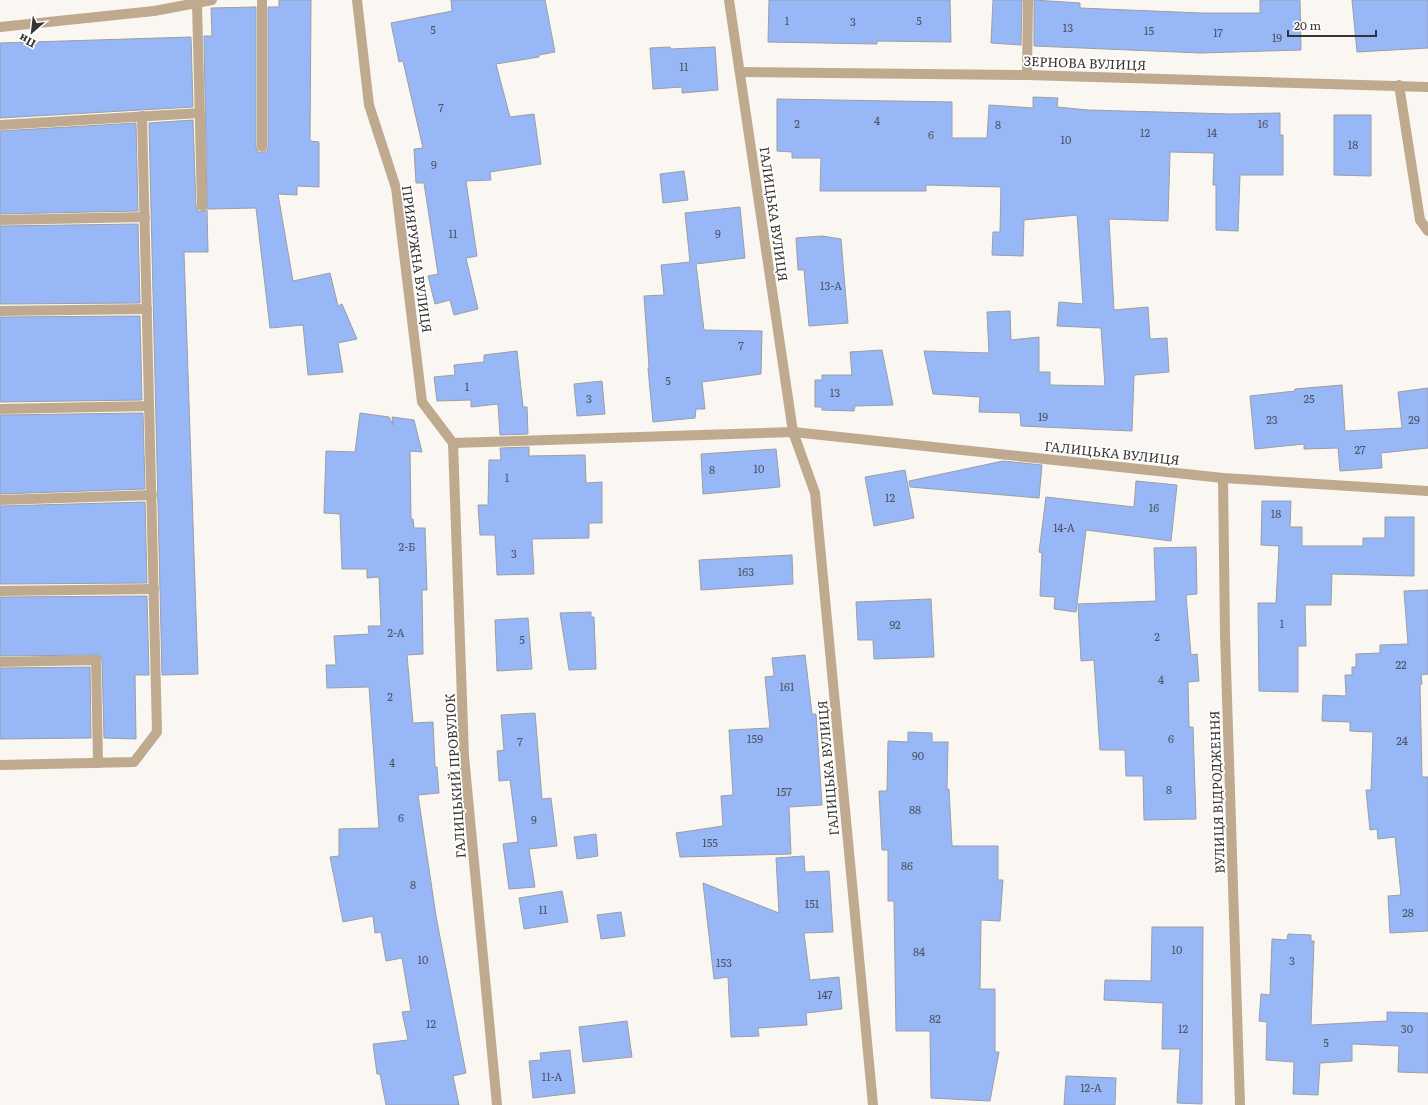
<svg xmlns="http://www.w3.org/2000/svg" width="1428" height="1105" font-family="Literata,serif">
  <rect width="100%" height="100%" fill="#faf6f2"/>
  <g fill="#97b7f7" stroke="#9c9ea3">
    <path d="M 279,0 L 311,0 L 310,141 L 319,142 L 319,187 L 297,186 L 297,195 L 278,194 L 293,281 L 330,273 L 338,306 L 342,304 L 357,339 L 338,343 L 343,372 L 308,375 L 303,325 L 270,328 L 256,208 L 207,209 L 204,36 L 212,36 L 211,8 L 256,7 L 256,147 L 258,152 L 262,153 L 267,151 L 268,147 L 268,7 L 279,7 Z"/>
    <path d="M 451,0 L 545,0 L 555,52 L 539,55 L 539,57 L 496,64 L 510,117 L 534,114 L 541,164 L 490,172 L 491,180 L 466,181 L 477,256 L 466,258 L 478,309 L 454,315 L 450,300 L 435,304 L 428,276 L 438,274 L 424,183 L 416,183 L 414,149 L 423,148 L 403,61 L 399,62 L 391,23 L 452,11 Z"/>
    <path d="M 769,0 L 950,0 L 951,42 L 877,41 L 877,44 L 768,42 Z"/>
    <path d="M 993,0 L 1022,0 L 1021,45 L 991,43 Z"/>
    <path d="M 1034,0 L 1080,3 L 1080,8 L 1201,13 L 1260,13 L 1260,0 L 1300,0 L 1301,50 L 1201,53 L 1034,46 Z"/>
    <path d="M 1352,0 L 1428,0 L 1428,48 L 1357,52 Z"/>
    <path d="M 191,37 L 193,107 L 0,118 L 0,43 Z"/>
    <path d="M 670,47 L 671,49 L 715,47 L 718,90 L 682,93 L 682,87 L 653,89 L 650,48 Z"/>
    <path d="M 1033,97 L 1058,98 L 1057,107 L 1088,110 L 1231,114 L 1280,113 L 1280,135 L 1283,135 L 1283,175 L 1240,175 L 1238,231 L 1216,230 L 1216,185 L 1213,185 L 1214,153 L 1170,152 L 1168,221 L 1109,219 L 1114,310 L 1148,307 L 1150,339 L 1167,338 L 1169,372 L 1134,375 L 1132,431 L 1021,426 L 1020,413 L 979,412 L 980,397 L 933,394 L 924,351 L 989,353 L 987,312 L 1010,311 L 1011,340 L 1039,337 L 1039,372 L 1050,372 L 1050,385 L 1105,386 L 1101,328 L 1057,326 L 1059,302 L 1083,304 L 1077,215 L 1024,220 L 1023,256 L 992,255 L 993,232 L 1000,232 L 1001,187 L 926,185 L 926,191 L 820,191 L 821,158 L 792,158 L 792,152 L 777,151 L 777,99 L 952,102 L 952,138 L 987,138 L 989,105 L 1033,108 Z"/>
    <path d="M 1334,115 L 1371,115 L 1371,176 L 1334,175 Z"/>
    <path d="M 193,120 L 196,206 L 199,212 L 207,210 L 208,252 L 184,252 L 198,674 L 162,675 L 149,123 Z"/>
    <path d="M 136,123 L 138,211 L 0,214 L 0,131 Z"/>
    <path d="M 684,171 L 688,200 L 663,203 L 660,174 Z"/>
    <path d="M 740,207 L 745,258 L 696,264 L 704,330 L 762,331 L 761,374 L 702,382 L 705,409 L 696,409 L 695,418 L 653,422 L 648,368 L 649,367 L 644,296 L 664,295 L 661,265 L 690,262 L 685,213 Z"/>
    <path d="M 138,224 L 140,303 L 0,304 L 0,226 Z"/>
    <path d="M 822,236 L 841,239 L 848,323 L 809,326 L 804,270 L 798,270 L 796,238 Z"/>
    <path d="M 140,316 L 142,400 L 0,402 L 0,317 Z"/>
    <path d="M 882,350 L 893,405 L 855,406 L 854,411 L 822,410 L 822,407 L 815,407 L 815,380 L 822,380 L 822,375 L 852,375 L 850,352 Z"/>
    <path d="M 517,351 L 523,407 L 527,407 L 528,434 L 500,435 L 498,404 L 471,407 L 471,400 L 437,401 L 434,377 L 455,375 L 454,365 L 484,362 L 484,355 Z"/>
    <path d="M 602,381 L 605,414 L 577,416 L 574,384 Z"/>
    <path d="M 1342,385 L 1345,431 L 1402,428 L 1398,392 L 1428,388 L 1428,448 L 1381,453 L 1382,468 L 1340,471 L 1338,448 L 1304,449 L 1304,444 L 1255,449 L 1250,396 L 1295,391 L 1295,389 Z"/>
    <path d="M 143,413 L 145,489 L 0,494 L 0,415 Z"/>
    <path d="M 360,413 L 389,417 L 393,425 L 392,417 L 414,420 L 422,452 L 410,451 L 411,519 L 413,519 L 414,528 L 425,528 L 427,590 L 422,590 L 423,654 L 407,655 L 413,723 L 433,722 L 435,767 L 437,767 L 439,793 L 418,795 L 436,916 L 466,1073 L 453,1076 L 459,1105 L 386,1105 L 380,1074 L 377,1074 L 373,1044 L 408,1040 L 402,1012 L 411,1011 L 402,958 L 386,961 L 381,932 L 375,933 L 373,916 L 343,922 L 330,857 L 339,856 L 339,829 L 379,828 L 369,687 L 327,688 L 326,665 L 336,665 L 334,636 L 369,634 L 368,626 L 381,626 L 379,577 L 367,578 L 367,569 L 342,569 L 340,514 L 324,513 L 326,451 L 355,452 Z"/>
    <path d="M 529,447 L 529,456 L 585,455 L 586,483 L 602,482 L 602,523 L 589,523 L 589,538 L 532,539 L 534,574 L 497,575 L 495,535 L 480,535 L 478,505 L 488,505 L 489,460 L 501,460 L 500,448 Z"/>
    <path d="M 776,449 L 780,487 L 703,494 L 701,454 Z"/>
    <path d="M 1003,461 L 1042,465 L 1039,498 L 910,487 L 909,481 Z"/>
    <path d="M 905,470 L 914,518 L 874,526 L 865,477 Z"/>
    <path d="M 1136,481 L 1177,485 L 1171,541 L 1086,530 L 1076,612 L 1054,609 L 1055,597 L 1040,596 L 1042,553 L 1039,552 L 1046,497 L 1134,507 Z"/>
    <path d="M 1262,501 L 1291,501 L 1290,527 L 1302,527 L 1302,546 L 1363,546 L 1363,538 L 1385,538 L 1385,517 L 1414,517 L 1414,576 L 1332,574 L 1331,605 L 1305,605 L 1306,646 L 1298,646 L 1298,692 L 1259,691 L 1258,603 L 1276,603 L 1279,546 L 1261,545 Z"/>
    <path d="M 145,502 L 147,583 L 0,584 L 0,506 Z"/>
    <path d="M 1196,547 L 1197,594 L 1186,595 L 1191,655 L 1197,654 L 1199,681 L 1188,682 L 1189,727 L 1193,727 L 1196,819 L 1144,820 L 1143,776 L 1126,776 L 1125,750 L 1100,750 L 1094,660 L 1081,661 L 1078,604 L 1156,601 L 1154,548 Z"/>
    <path d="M 792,555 L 793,584 L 701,590 L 699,560 Z"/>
    <path d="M 1428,590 L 1428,674 L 1421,675 L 1422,684 L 1420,685 L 1422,777 L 1428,777 L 1428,931 L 1390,933 L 1388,896 L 1401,895 L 1395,837 L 1378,839 L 1377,829 L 1370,830 L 1366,790 L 1371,790 L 1373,732 L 1350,731 L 1350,722 L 1322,721 L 1323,695 L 1346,696 L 1345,675 L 1352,675 L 1352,667 L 1356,667 L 1356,654 L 1380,653 L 1380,645 L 1408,644 L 1404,591 Z"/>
    <path d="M 147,596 L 149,675 L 135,675 L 136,739 L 104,738 L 102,660 L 99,655 L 0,656 L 0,597 Z"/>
    <path d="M 931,599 L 934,657 L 874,659 L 873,640 L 858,640 L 856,602 Z"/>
    <path d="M 591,612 L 591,617 L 594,617 L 596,669 L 569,670 L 560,613 Z"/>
    <path d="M 528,618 L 532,669 L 497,671 L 495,620 Z"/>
    <path d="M 805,655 L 812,714 L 816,714 L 822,805 L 789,807 L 791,854 L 680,857 L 676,833 L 723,826 L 721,796 L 733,795 L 729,730 L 770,728 L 765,677 L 774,676 L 772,658 Z"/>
    <path d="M 90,667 L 91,738 L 0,739 L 0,668 Z"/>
    <path d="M 535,713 L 542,799 L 551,798 L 557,846 L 529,849 L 535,887 L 509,889 L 503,844 L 518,842 L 510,780 L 499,781 L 497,751 L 504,750 L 501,715 Z"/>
    <path d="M 908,732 L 932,733 L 932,742 L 948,742 L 947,789 L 949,789 L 952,846 L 998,846 L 998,880 L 1003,880 L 1000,921 L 981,920 L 980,989 L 995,989 L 995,1052 L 999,1052 L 990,1101 L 931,1098 L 930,1031 L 896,1031 L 894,901 L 888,901 L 888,850 L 882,850 L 879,791 L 887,791 L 888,741 L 908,742 Z"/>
    <path d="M 596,834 L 598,856 L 577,859 L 574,837 Z"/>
    <path d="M 804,856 L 805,872 L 829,871 L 833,932 L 804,933 L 810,980 L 839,977 L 842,1009 L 806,1013 L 807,1025 L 758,1028 L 759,1036 L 731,1037 L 728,977 L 714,979 L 703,883 L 779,913 L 776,858 Z"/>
    <path d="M 562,891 L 568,922 L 524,929 L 519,898 Z"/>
    <path d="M 621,912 L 625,936 L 601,939 L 597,915 Z"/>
    <path d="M 1152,927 L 1203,927 L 1202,1104 L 1177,1103 L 1180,1049 L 1162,1049 L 1163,1003 L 1104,1000 L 1105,980 L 1151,981 Z"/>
    <path d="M 1288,934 L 1311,935 L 1311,941 L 1314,941 L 1311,1025 L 1387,1021 L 1387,1012 L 1428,1013 L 1428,1073 L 1398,1072 L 1399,1046 L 1352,1044 L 1352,1061 L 1320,1063 L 1318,1095 L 1293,1094 L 1294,1062 L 1266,1060 L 1267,1022 L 1259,1021 L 1261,994 L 1270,995 L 1272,939 L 1287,940 Z"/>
    <path d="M 627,1021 L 632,1057 L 583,1062 L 579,1027 Z"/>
    <path d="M 570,1050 L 575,1093 L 533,1098 L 529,1061 L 541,1060 L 540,1053 Z"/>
    <path d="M 1066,1076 L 1116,1078 L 1115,1105 L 1064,1105 Z"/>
  </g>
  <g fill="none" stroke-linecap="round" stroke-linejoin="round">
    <g stroke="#bfaa8f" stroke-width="10">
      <path d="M 262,0 L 262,147"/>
      <path d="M 197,3 L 202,206"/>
      <path d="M 0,27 L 154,11 L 212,0"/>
      <path d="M 1027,75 L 1028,0"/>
      <path d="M 0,125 L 200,113"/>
      <path d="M 0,220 L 145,217"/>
      <path d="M 0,311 L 147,309"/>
      <path d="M 0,409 L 149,406"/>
      <path d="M 0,500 L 152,495"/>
      <path d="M 0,591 L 154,589"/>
      <path d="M 0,662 L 96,660 L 98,763"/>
      <path d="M 0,765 L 134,762 L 157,732 L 142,116"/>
    </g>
    <g stroke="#bfaa8f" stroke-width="10">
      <path d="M 357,0 L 369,105 L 396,188 L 422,402 L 453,443"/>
      <path d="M 729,0 L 793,432 L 815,493 L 873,1105"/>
      <path d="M 740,72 L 1027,75 L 1428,87"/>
      <path d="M 1399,85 L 1420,220 L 1428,231"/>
      <path d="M 453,443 L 793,432 L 1223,478 L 1428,491"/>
      <path d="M 453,443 L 464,756 L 497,1105"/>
      <path d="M 1223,478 L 1225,635 L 1240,1105"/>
    </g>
  </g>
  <g text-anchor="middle" stroke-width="3.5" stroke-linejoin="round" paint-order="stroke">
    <g font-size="11" fill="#4e5563">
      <text x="787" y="25">1</text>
      <text x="919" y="25">5</text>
      <text x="853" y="26">3</text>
      <text x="1068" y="32">13</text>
      <text x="433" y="34">5</text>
      <text x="1149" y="35">15</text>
      <text x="1218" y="37">17</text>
      <text x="1277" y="42">19</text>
      <text x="684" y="71">11</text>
      <text x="441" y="112">7</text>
      <text x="877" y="125">4</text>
      <text x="797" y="128">2</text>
      <text x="1263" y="128">16</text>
      <text x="998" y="129">8</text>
      <text x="1145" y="137">12</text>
      <text x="1212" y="137">14</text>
      <text x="931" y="139">6</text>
      <text x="1066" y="144">10</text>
      <text x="1353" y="149">18</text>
      <text x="434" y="169">9</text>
      <text x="453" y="238">11</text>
      <text x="718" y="238">9</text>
      <text x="831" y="290">13-А</text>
      <text x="741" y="350">7</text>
      <text x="668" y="385">5</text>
      <text x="467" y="391">1</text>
      <text x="835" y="397">13</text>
      <text x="589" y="403">3</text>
      <text x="1309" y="403">25</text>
      <text x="1043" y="421">19</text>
      <text x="1272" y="424">23</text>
      <text x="1414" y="424">29</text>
      <text x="1360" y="454">27</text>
      <text x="759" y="473">10</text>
      <text x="712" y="474">8</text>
      <text x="507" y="482">1</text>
      <text x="890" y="502">12</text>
      <text x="1154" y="512">16</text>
      <text x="1276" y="518">18</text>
      <text x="1064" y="532">14-А</text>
      <text x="407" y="551">2-Б</text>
      <text x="514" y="558">3</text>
      <text x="746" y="576">163</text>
      <text x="1282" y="628">1</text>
      <text x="895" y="629">92</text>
      <text x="396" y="637">2-А</text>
      <text x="1157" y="641">2</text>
      <text x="522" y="644">5</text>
      <text x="1401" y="669">22</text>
      <text x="1161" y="684">4</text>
      <text x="787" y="691">161</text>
      <text x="390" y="701">2</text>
      <text x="755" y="743">159</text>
      <text x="1171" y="743">6</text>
      <text x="1402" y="745">24</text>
      <text x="520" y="746">7</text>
      <text x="918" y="760">90</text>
      <text x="392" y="767">4</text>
      <text x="1169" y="794">8</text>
      <text x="784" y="796">157</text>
      <text x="915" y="814">88</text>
      <text x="401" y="822">6</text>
      <text x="534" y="824">9</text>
      <text x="710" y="847">155</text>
      <text x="907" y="870">86</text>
      <text x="413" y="889">8</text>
      <text x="812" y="908">151</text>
      <text x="543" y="914">11</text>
      <text x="1408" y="917">28</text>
      <text x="1177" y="954">10</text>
      <text x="919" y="956">84</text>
      <text x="423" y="964">10</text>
      <text x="1292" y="965">3</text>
      <text x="724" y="967">153</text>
      <text x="825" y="999">147</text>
      <text x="935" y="1023">82</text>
      <text x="431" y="1028">12</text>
      <text x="1183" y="1033">12</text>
      <text x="1407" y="1033">30</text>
      <text x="1326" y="1047">5</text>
      <text x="552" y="1081">11-А</text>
      <text x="1091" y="1092">12-А</text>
    </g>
    <g font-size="13" fill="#353432" stroke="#fff">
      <text transform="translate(1085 63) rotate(2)" y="5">ЗЕРНОВА ВУЛИЦЯ</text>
      <text transform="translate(774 214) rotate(82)" y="5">ГАЛИЦЬКА ВУЛИЦЯ</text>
      <text transform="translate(417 259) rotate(82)" y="5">ПРИЯРУЖНА ВУЛИЦЯ</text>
      <text transform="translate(1112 453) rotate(6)" y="5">ГАЛИЦЬКА ВУЛИЦЯ</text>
      <text transform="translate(828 768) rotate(-95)" y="5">ГАЛИЦЬКА ВУЛИЦЯ</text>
      <text transform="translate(455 776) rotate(-94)" y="5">ГАЛИЦЬКИЙ ПРОВУЛОК</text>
      <text transform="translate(1217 792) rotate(-92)" y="5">ВУЛИЦЯ ВІДРОДЖЕННЯ</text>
    </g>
  </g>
  <g transform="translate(32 32) rotate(208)" stroke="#ffffff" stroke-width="3" paint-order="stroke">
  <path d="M0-3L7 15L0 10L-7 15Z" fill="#353432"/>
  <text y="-6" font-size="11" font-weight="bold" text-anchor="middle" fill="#353432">Пн</text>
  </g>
  <path d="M1288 30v6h88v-6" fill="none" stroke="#353432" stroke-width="2"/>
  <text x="1294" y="30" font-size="12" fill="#353432" stroke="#ffffff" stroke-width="3" paint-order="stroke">20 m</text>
</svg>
